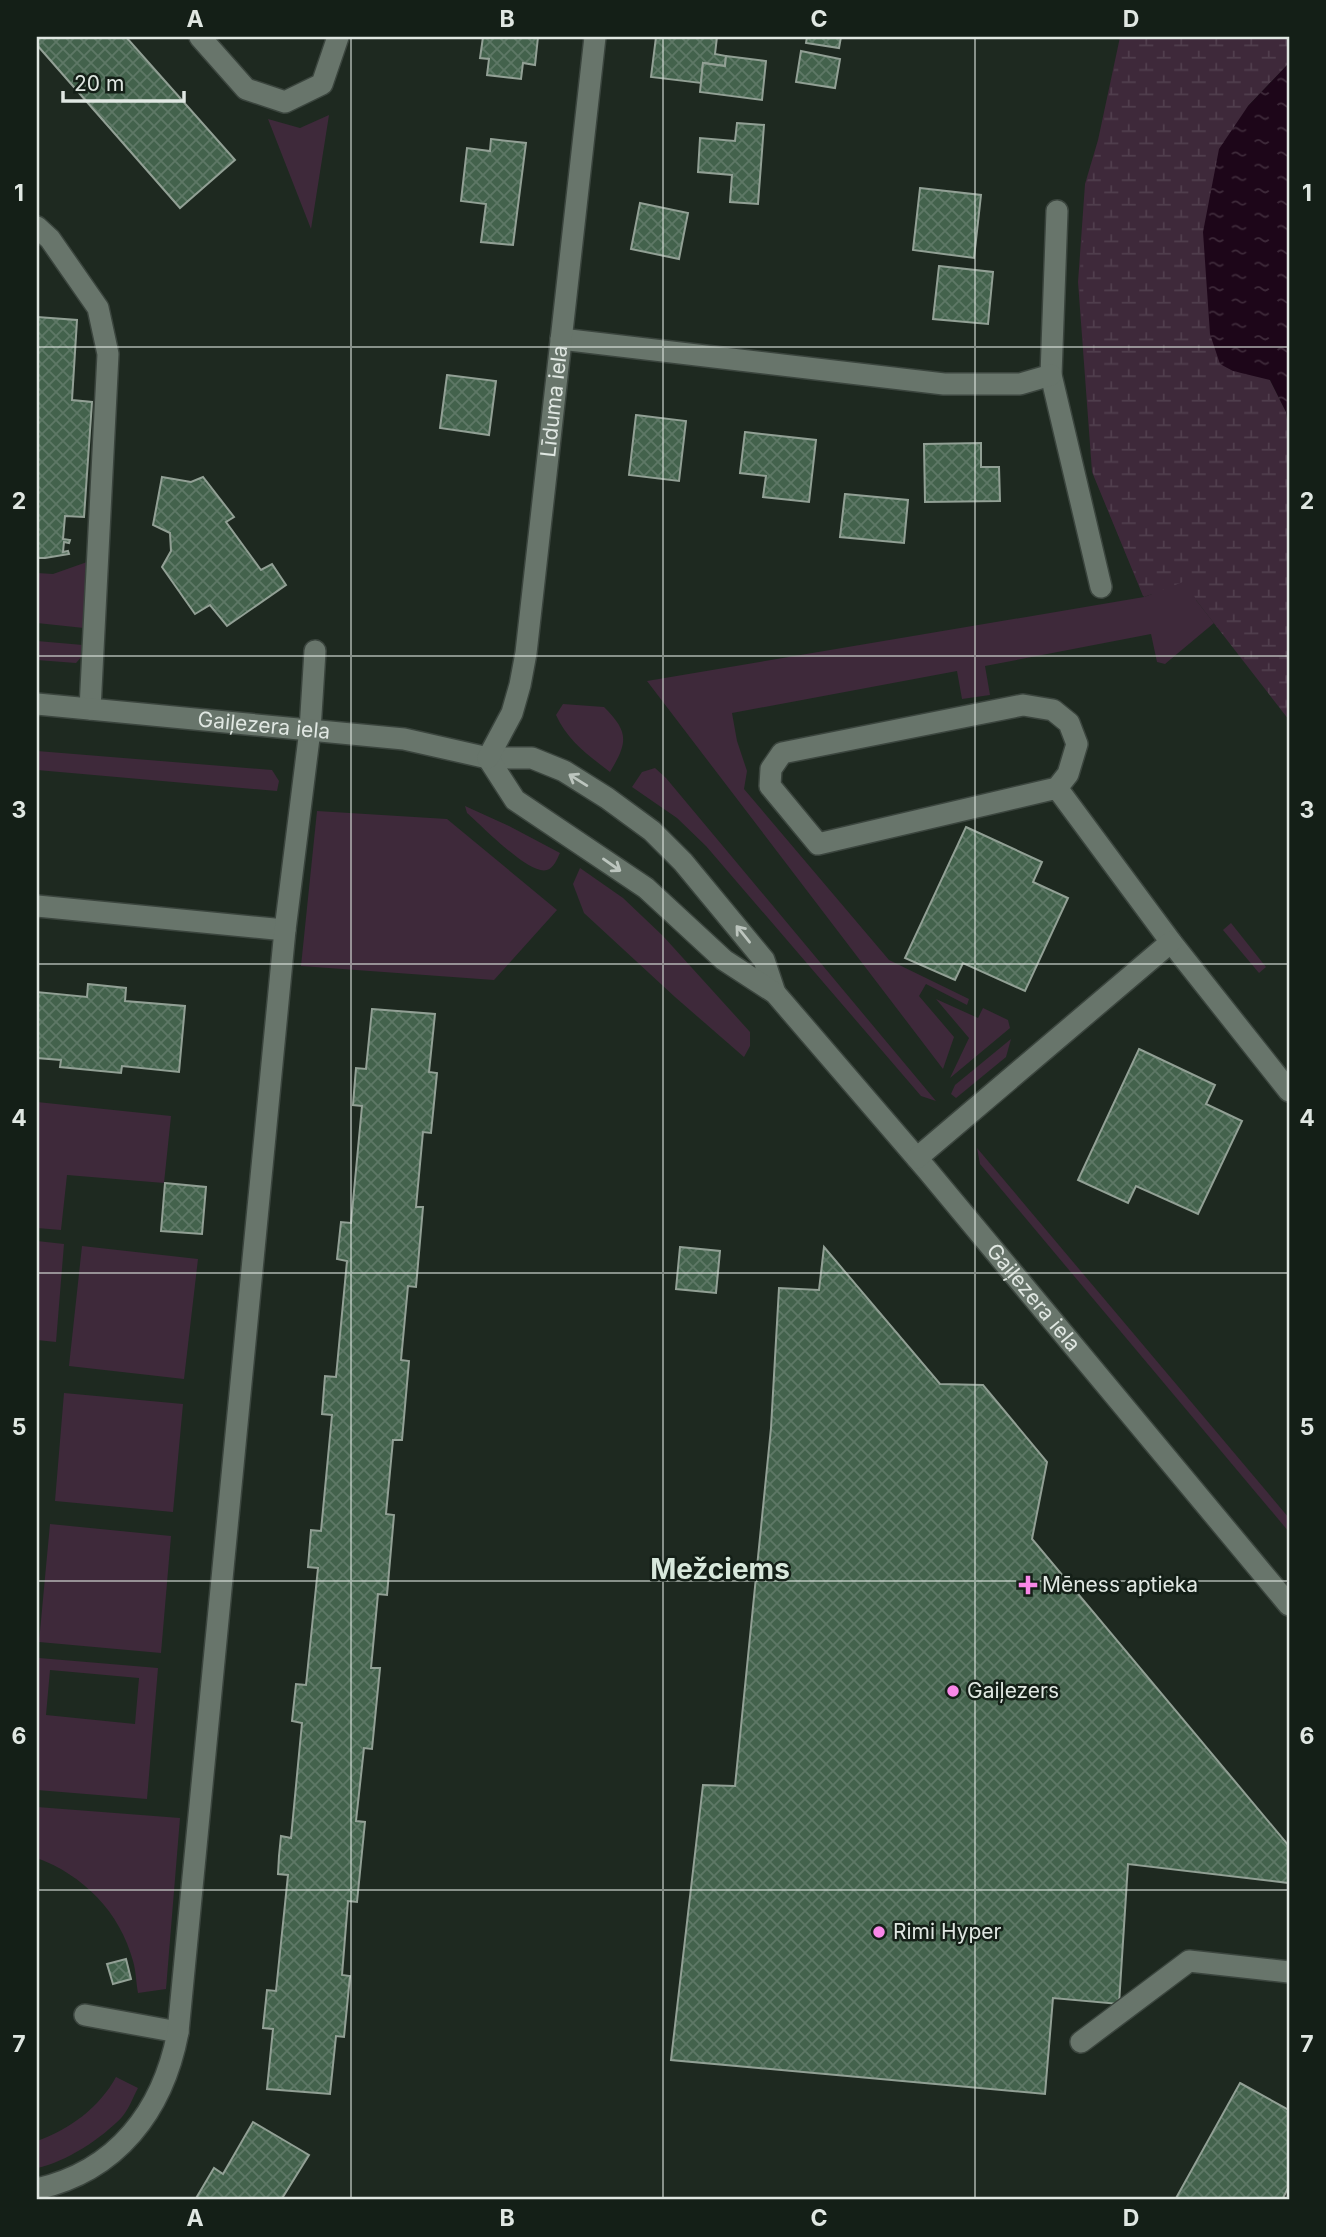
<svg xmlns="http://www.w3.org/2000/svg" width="1326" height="2237" font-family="Inter,sans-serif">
  <defs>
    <pattern id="wetland-marsh" width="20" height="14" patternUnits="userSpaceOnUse" patternTransform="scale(1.75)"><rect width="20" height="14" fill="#3e293a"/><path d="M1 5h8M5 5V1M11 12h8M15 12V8" fill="none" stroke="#503e4d"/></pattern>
    <pattern id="water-ripples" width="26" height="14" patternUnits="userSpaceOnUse" patternTransform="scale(1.75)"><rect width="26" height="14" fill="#1d0619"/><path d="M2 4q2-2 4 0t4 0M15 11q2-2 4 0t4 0" fill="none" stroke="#3e2a3a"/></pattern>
    <pattern id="building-cross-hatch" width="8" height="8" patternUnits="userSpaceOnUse" patternTransform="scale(1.75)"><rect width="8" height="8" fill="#43624c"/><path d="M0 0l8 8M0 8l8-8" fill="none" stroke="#5e7866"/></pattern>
  </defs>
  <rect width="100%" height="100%" fill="#1e2920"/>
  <g fill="#3e293a" fill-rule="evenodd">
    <path d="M 1120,37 L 1289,37 L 1248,104 L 1218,147 L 1202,231 L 1209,333 L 1219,362 L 1233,369 L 1269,379 L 1289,438 L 1196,600 L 1214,623 L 1165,664 L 1157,662 L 1151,634 L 985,666 L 990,695 L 962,699 L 957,671 L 732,713 L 737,741 L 747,771 L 744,789 L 889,960 L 969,999 L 967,1005 L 926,984 L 919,996 L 954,1037 L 943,1069 L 647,681 L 1144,597 L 1152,594 L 1143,596 L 1092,472 L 1078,282 L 1085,184 L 1098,140 Z"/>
    <path d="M 329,115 L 311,229 L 268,119 L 300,128 Z"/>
    <path d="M 87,562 L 84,628 L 37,623 L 37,573 L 53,574 Z"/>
    <path d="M 37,641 L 83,645 L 83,655 L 76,663 L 37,660 Z"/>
    <path d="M 563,704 L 604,707 C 629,732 628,742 610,772 C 588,755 567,740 556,715 Z"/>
    <path d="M 37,751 L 272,770 L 279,781 L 277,791 L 37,770 Z"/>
    <path d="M 655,768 L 666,778 L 936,1101 L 921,1096 L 706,846 L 677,818 L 632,787 L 642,772 Z"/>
    <path d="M 465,806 L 509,826 L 560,853 C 557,859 554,868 547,870 C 530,876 481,825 467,813 Z"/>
    <path d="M 317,811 L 447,819 L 557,910 L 494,980 L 301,966 Z"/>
    <path d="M 580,868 L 623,898 L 663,936 L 750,1032 L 750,1046 L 744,1057 L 675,997 L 584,913 L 573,884 Z"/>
    <path d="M 1231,923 L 1266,967 L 1259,973 L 1223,930 Z"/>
    <path d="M 936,999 L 978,1018 L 983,1008 L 1008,1020 L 1010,1028 L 950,1078 L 969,1038 Z"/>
    <path d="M 1011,1039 L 1006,1057 L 956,1098 L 951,1094 L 955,1085 Z"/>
    <path d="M 37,1102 L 171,1116 L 164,1183 L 67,1175 L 61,1230 L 37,1228 Z"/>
    <path d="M 977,1148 L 1289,1518 L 1289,1532 L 980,1164 Z"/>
    <path d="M 37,1241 L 64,1244 L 56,1342 L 37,1340 Z"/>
    <path d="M 82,1246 L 198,1259 L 184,1379 L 69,1366 Z"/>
    <path d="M 64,1393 L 183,1404 L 173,1512 L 55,1501 Z"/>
    <path d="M 50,1524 L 171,1536 L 161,1653 L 39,1642 Z"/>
    <path d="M 39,1658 L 158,1668 L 147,1799 L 37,1790 L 37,1687 ZM 50,1670 L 139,1678 L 135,1724 L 46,1715 Z"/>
    <path d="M 37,1807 L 180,1818 L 166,1989 L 138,1993 C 136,1982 136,1971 133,1961 C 120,1912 83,1875 37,1858 Z"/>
    <path d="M 116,2077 L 138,2088 C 133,2097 129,2109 122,2117 C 101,2139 66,2162 37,2168 L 37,2141 C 69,2130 100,2107 116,2077 Z"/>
  </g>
  <path fill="url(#wetland-marsh)" d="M 1121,37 L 1289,37 L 1289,63 L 1248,106 L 1233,371 L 1270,380 L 1286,412 L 1289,434 L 1289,720 L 1196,600 L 1188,580 L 1144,597 L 1093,473 L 1079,283 L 1086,185 L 1099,141 Z"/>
  <path fill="url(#water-ripples)" d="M 1289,63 L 1289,434 L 1286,412 L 1270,380 L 1233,371 L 1220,364 L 1210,334 L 1203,232 L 1219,149 L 1248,106 Z"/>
  <g fill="url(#building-cross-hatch)" stroke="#92a095" stroke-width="2">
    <path d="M 37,37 L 126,37 L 235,160 L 180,208 L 37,45 Z"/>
    <path d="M 483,37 L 538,37 L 535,65 L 523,63 L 521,79 L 487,75 L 489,59 L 480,58 Z"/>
    <path d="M 656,37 L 717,37 L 715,54 L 726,56 L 725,66 L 703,63 L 701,83 L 651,77 Z"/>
    <path d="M 807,37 L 841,37 L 839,48 L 806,43 Z"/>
    <path d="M 801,51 L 840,59 L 835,88 L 796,82 Z"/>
    <path d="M 726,56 L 766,61 L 762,100 L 700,92 L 703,63 L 725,66 Z"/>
    <path d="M 737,123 L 764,125 L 758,204 L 730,202 L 732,175 L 698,172 L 700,138 L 735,141 Z"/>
    <path d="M 491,139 L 526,143 L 513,245 L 481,242 L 486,204 L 461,201 L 467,148 L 490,151 Z"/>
    <path d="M 920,188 L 981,195 L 974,258 L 913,250 Z"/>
    <path d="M 640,203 L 688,213 L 679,259 L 631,249 Z"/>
    <path d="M 939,266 L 993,272 L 988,324 L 933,319 Z"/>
    <path d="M 37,317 L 77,320 L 72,400 L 92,402 L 84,517 L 65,516 L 63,539 L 70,540 L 69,543 L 64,542 L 63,552 L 68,551 L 69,554 L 45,558 L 37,558 Z"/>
    <path d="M 447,375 L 496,381 L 489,435 L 440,428 Z"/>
    <path d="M 636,415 L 686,421 L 679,481 L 629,475 Z"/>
    <path d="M 745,432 L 816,440 L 809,502 L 763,497 L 766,476 L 740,473 Z"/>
    <path d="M 981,443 L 981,467 L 999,467 L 1000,501 L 925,502 L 924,444 Z"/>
    <path d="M 162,477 L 191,482 L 203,477 L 234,517 L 226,522 L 261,570 L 272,564 L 286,585 L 227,626 L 210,605 L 195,614 L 162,567 L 171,551 L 170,533 L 153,525 Z"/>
    <path d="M 845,494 L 908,500 L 904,543 L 840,537 Z"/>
    <path d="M 966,827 L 1042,862 L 1033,882 L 1068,898 L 1025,991 L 963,963 L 955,980 L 905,958 Z"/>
    <path d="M 88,984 L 126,988 L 125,1001 L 185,1006 L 179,1072 L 122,1066 L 121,1073 L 60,1067 L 61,1060 L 37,1058 L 37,992 L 87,997 Z"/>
    <path d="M 372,1009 L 435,1014 L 429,1072 L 437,1073 L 431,1133 L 423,1132 L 416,1207 L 423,1207 L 416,1287 L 408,1286 L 401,1360 L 409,1361 L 402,1440 L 393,1440 L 386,1514 L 394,1515 L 387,1595 L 378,1594 L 371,1668 L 380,1668 L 372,1749 L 364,1748 L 356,1821 L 365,1822 L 357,1902 L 348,1901 L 342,1975 L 350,1976 L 344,2037 L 336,2036 L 330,2094 L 267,2089 L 273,2029 L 263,2028 L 267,1990 L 276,1991 L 288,1875 L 278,1874 L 279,1856 L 281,1836 L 291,1838 L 302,1723 L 292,1721 L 296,1684 L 306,1685 L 318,1568 L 308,1567 L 311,1530 L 321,1531 L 332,1415 L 322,1414 L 325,1376 L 336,1377 L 347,1261 L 337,1259 L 341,1222 L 351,1223 L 362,1106 L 353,1105 L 356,1068 L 366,1069 Z"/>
    <path d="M 1139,1049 L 1215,1085 L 1206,1104 L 1242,1121 L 1198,1214 L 1136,1186 L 1128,1203 L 1078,1180 Z"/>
    <path d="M 165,1183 L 206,1187 L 202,1234 L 161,1231 Z"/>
    <path d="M 680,1247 L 720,1251 L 716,1293 L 676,1289 Z"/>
    <path d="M 824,1247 L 940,1384 L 983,1385 L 1047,1462 L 1032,1539 L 1289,1846 L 1289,1883 L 1128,1864 L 1119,2004 L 1053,1998 L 1045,2094 L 671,2060 L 703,1785 L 735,1786 L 771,1428 L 779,1288 L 819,1290 Z"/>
    <path d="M 126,1959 L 131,1979 L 113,1984 L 107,1964 Z"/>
    <path d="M 1240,2083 L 1289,2110 L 1289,2186 L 1282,2200 L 1175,2200 Z"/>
    <path d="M 253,2122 L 309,2155 L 281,2200 L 195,2200 L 214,2168 L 223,2174 Z"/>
  </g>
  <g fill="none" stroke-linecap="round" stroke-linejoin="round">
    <defs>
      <g id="lane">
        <path d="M 200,37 L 246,89 L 285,102 L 322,84 L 338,37"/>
        <path d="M 1057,211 L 1051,375 L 1101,587"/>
        <path d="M 37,227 L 50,239 L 98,308 L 108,354 L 90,709"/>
        <path d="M 561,339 L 944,384 L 1020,384 L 1051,375"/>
        <path d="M 37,906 L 285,930"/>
        <path d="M 85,2015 L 178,2032"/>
        <path d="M 1081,2042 L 1189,1961 L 1289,1972"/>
        <path d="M 37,2189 C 117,2171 163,2111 178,2032 L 285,930 L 310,730 L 315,651"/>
      </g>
      <g id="street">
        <path id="s1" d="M 37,704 L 404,739 L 488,758 L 532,758 L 564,771 L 607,798 L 652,831 L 683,862 L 764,960 L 775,993"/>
        <path id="s2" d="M 488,758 L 515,800 L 646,888 L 724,960 L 775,993 L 928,1171 L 1289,1605"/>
        <path id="s3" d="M 488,758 L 512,713 L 520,685 L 526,653 L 595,37"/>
        <path d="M 1057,788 L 818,844 L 770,786 L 771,769 L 782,753 L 1023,705 L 1053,710 L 1069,723 L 1077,744 L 1068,774 L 1057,788 L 1171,942 L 1289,1091"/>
        <path d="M 917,1158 L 1171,942"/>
      </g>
    </defs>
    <use href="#lane" stroke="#3b453e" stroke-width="24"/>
    <use href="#street" stroke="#3b453e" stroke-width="24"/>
    <use href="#lane" stroke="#68756b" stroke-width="21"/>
    <use href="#street" stroke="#68756b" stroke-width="21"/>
  </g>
  <defs><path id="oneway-shaft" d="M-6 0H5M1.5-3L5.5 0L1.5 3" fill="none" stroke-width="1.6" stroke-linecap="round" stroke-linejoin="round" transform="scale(1.75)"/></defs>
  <g stroke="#bcc5be">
    <use href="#oneway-shaft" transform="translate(578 780) rotate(-148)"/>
    <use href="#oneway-shaft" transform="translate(612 865) rotate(35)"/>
    <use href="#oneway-shaft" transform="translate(743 934) rotate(-129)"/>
  </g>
  <path fill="none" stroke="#e0e7e2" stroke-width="2" stroke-opacity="0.55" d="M 351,37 L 351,2200M 663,37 L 663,2200M 975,37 L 975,2200M 37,347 L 1289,347M 37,656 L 1289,656M 37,964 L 1289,964M 37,1273 L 1289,1273M 37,1581 L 1289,1581M 37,1890 L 1289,1890"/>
  <g fill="#f987e8" stroke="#141f17" stroke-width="2.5">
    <path d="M1024.5 1574.5h7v7h7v7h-7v7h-7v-7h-7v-7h7z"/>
    <circle cx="953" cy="1691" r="7"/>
    <circle cx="879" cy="1932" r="7"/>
  </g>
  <g text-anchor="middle" stroke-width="5" stroke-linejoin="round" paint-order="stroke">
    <g font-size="21" fill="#e0e7e2" stroke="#141f17">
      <text dy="7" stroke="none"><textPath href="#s3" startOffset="366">Līduma iela</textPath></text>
      <text dy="7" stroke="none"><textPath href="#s1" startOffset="228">Gaiļezera iela</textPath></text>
      <text dy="7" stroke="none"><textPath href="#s2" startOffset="774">Gaiļezera iela</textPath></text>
    </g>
    <g font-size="21" fill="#e0e7e2" stroke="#141f17" text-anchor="start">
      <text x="1042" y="1592">Mēness aptieka</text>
      <text x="967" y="1698">Gaiļezers</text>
      <text x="893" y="1939">Rimi Hyper</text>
    </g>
    <g font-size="28" font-weight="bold" fill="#d8e8dc" stroke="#141f17">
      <text x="720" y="1579">Mežciems</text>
    </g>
  </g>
  <rect width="1326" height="2237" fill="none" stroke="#141f17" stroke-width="77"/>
  <path d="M63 91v10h121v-10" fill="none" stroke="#e0e7e2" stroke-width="3.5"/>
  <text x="74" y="91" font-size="21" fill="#e0e7e2" stroke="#141f17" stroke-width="5" paint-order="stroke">20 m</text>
  <rect x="38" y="38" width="1250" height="2160" fill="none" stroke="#e0e7e2" stroke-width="2.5"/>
  <g font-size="23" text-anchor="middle" font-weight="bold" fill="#e0e7e2">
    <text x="195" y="27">A</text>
    <text x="507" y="27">B</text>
    <text x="819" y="27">C</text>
    <text x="1131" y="27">D</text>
    <text x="19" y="201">1</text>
    <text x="1307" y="201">1</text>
    <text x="19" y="509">2</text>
    <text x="1307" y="509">2</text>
    <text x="19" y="818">3</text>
    <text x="1307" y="818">3</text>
    <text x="19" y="1126">4</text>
    <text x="1307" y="1126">4</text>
    <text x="19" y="1435">5</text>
    <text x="1307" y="1435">5</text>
    <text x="19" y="1744">6</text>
    <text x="1307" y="1744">6</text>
    <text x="19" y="2052">7</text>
    <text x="1307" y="2052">7</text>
    <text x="195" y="2226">A</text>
    <text x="507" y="2226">B</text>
    <text x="819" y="2226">C</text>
    <text x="1131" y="2226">D</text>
  </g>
</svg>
